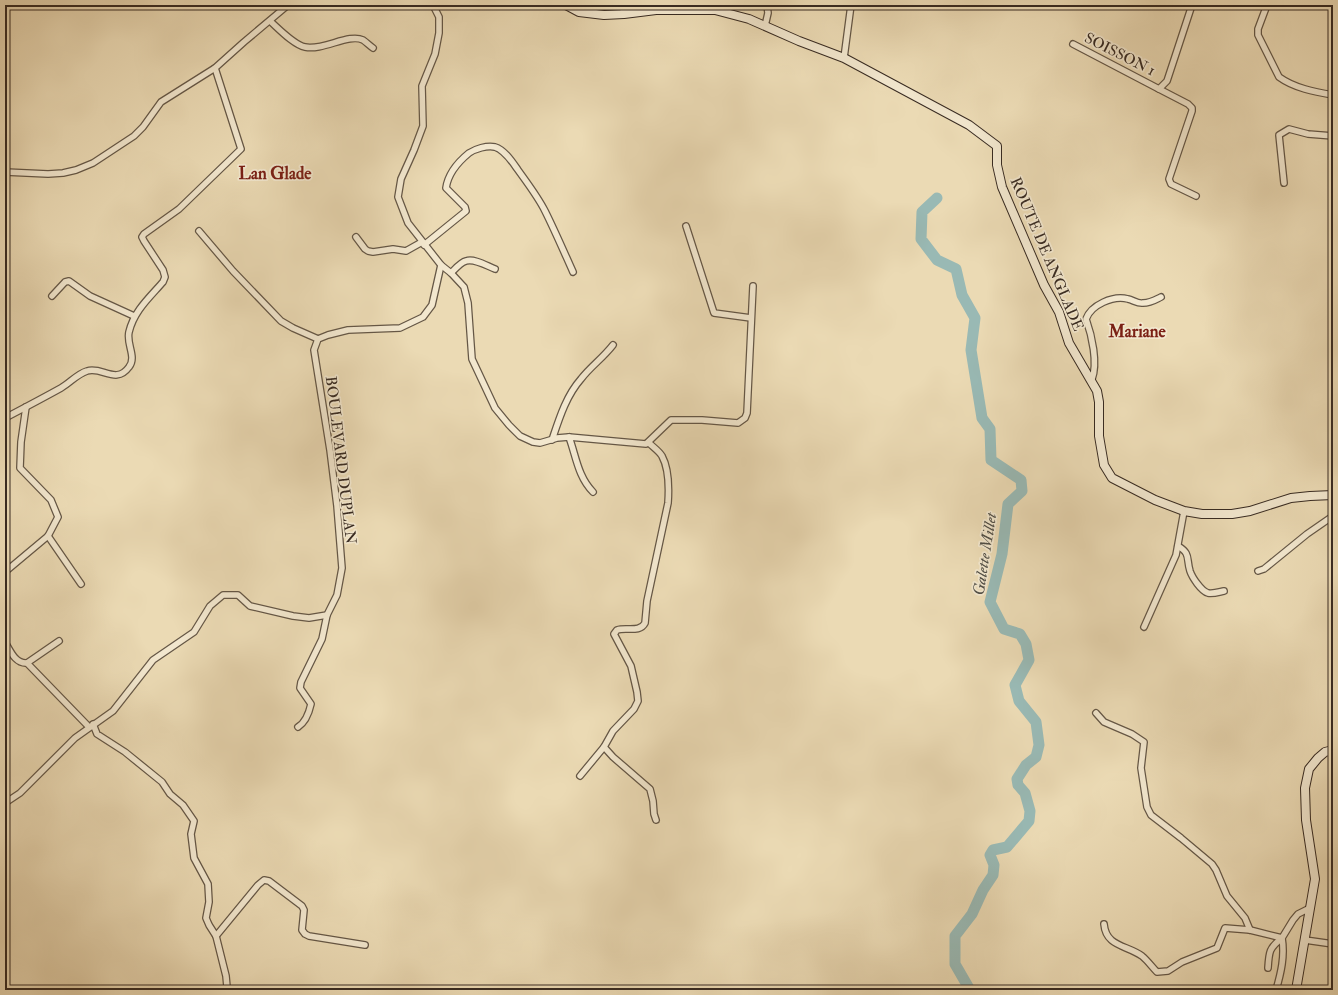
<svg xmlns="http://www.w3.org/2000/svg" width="1338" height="995" font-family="'IM FELL Double Pica',serif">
  <rect width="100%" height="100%" fill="#ebdab4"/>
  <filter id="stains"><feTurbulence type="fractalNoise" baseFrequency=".005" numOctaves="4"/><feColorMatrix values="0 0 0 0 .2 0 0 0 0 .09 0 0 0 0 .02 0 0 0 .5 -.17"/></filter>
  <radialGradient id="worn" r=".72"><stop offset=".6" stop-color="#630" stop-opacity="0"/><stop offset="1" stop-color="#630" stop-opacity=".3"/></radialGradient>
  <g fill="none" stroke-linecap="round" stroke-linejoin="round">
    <path stroke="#99b9b4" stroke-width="11" d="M 937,198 L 922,212 L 921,239 L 937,260 L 956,269 L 962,295 L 975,318 L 971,350 L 982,418 L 990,429 L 991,460 L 1021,480 L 1022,491 L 1008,504 L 1002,554 L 990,602 L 1004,629 L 1020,634 L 1026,644 L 1029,660 L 1015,685 L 1019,701 L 1036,722 L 1039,745 L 1036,757 L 1026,765 L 1017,779 L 1018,785 L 1025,793 L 1030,811 L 1029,821 L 1007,847 L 993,850 L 990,855 L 994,865 L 993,875 L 983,890 L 972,914 L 955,936 L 955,964 L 970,990"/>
    <defs>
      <g id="street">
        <path d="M 622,5 L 624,14"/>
        <path d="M 1267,5 L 1258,29 L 1258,35 L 1279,77 C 1294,88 1315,92 1333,95"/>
        <path d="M 270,21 C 279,29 294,45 305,47 C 323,51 349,33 363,40 C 366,42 370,46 373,48"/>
        <path d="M 765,26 L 768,13 L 767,5"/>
        <path d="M 1073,44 L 1159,89 L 1167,81 L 1192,5"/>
        <path d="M 844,58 L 851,5"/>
        <path d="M 1159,89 L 1188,104 L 1192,108 L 1192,111 L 1169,179 L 1171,184 L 1196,196"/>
        <path d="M 5,172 L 48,174 L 63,173 L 76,170 L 93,163 L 134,136 L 143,127 L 161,102 L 215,68 L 244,42 L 288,5"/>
        <path d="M 1284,183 L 1279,135 L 1289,129 L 1308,134 L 1333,136"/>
        <path d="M 1333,222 L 1332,240 L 1333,244"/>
        <path d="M 686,226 L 714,313 L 751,318"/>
        <path d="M 199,231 L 233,271 L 281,321 L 293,328 L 318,339"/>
        <path d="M 356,237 L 365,249 L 368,251 L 373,252 L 393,249 L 406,251 L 422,242"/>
        <path d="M 424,245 L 466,211 L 465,207 L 446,188 C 448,174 458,162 469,153 C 475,149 487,145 495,147 C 505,150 513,163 518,170 C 528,184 538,197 545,211 C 555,231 564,252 573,272"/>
        <path d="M 441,265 L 451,273 L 464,287 L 468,303 L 472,359 L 495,408 L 509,425 L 520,436 L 533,442 L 540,443 L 557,438 L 569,437 L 646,444 L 671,420 L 702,420 L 738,423 L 745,418 L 747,413 L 753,286"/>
        <path d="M 451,273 C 455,269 461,262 466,261 C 474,258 487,266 495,269"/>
        <path d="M 52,296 L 65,282 L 69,281 L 90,296 L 134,316"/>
        <path d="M 1092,379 C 1098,363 1092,336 1086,319 C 1091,305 1113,295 1128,299 C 1133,300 1138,304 1143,303 C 1151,303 1155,300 1161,297"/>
        <path d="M 5,418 C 24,408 43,398 61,388 C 70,383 77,374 87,371 C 102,366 116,385 129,367 C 137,357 126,344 129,332 C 134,311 149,298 163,282 L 165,277 L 163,270 L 144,241 L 142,237 L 144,234 L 179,209 L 241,149 L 215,68"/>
        <path d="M 569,437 C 576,456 578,477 593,492"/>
        <path d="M 552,440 C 559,419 566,396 581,379 C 591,366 602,359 613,345"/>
        <path d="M 48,536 L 81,584"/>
        <path d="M 1178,546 C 1191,554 1186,558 1190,571 C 1192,577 1201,591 1208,593 C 1213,594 1219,592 1224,591"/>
        <path d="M 1258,571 L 1264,569 L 1307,534 L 1333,516"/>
        <path d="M 5,572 L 48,536 L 58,517 L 51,500 L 20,468 L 21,442 L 26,407"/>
        <path d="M 1144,627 L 1176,555 L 1184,511"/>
        <path d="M 5,642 C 10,650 15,664 27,663 L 89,727"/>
        <path d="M 27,663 L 59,641"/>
        <path d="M 1096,713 L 1104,722 L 1132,734 L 1144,742 L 1141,768 L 1147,807 L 1151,815 L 1181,838 L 1212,864 L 1216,870 L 1227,896 L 1245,918 L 1250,930"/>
        <path d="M 93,724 L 97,734 L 125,752 L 162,782 L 170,794 L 183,805 L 194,821 L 191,834 L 194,858 L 208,884 L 209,902 L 206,918 L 209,925 L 216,936 L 226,976 L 227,987 L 226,990"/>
        <path d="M 298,727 C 306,722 309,713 311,704 L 300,688 L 301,682 L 322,639 L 327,615"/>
        <path d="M 604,747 L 613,757 L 650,789 L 653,801 L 654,814 L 656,820"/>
        <path d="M 580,776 L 604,747 L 613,731 L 634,709 L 638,701 L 637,692 L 631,666 L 614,634 L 617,630 C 626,627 640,633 645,623 L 647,601 L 668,503 C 669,489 669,469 662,456 C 659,451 653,447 649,443"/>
        <path d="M 5,803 L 20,793 L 75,738 L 113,711 L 153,660 L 194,632 L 210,606 L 223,595 L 238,595 L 250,606 L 293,616 L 309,618 L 327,615 L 337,595 L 342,568 L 337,506 L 330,450 L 314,350 L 318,339 L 328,335 L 348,330 L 400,328 L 423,317 L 432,305 L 441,265 L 408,223 L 398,197 L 401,179 L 414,150 L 423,126 L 422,86 L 435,54 L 439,33 L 439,17 L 433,5"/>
        <path d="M 1104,924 C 1106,947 1127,945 1142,956 C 1148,961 1152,967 1157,972 L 1168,971 L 1182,962 L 1217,948 L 1225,928 L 1250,930 L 1282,938 C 1269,948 1269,952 1268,968"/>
        <path d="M 216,936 L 258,885 L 264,880 L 269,881 L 302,906 L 304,910 L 302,930 L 305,934 L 309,936 L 365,945"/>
        <path d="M 1305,940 L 1333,944"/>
        <path d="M 1276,990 C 1281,973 1285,956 1282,938 L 1293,920 L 1298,914 L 1310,908"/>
      </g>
      <g id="secondary">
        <path d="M 566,5 L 579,12 L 604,15 L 624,14 L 656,10 L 715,10 L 749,19 L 799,41 L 844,58 L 969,125 L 997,146 L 997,165 L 1002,187 L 1044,285 L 1059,312 L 1069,343 L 1097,391 L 1099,402 L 1099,436 L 1104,465 L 1112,478 L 1155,500 L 1184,511 L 1202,514 L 1232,514 L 1250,511 L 1291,498 L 1310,496 L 1333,495"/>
        <path d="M 1296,990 L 1315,879 L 1306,820 L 1305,788 L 1309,769 L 1318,758 L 1325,752 L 1333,750"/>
      </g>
    </defs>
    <use href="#street" stroke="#655746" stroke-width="8"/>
    <use href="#secondary" stroke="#382b22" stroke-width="10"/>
    <use href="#street" stroke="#f2e7ce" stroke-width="5.5"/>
    <use href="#secondary" stroke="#f2e7ce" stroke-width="8"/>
  </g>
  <g text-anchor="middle" stroke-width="3.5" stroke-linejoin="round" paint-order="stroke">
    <g font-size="15" fill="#382b22" stroke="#f2e7ce">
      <text transform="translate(1120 54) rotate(27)" y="5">SOISSON 1</text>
      <text transform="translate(1047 254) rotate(67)" y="5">ROUTE DE ANGLADE</text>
      <text transform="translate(341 460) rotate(83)" y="5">BOULEVARD DUPLAN</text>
    </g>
    <g font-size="16" font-style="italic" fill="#504e46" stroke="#f2e7ce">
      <text transform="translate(984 554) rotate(-81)" y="6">Galette Millet</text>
    </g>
    <g font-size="17" font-weight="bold" fill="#7a1f14" stroke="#f2e7ce">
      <text x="275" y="179">Lan Glade</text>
      <text x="1137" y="337">Mariane</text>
    </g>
  </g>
  <rect width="1338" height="995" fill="none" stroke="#ebdab4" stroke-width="20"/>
  <rect x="6" y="6" width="1326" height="983" fill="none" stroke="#382b22" stroke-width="2"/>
  <rect x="10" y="10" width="1318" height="975" fill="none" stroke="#382b22"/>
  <rect width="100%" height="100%" filter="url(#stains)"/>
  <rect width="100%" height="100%" fill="url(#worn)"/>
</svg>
